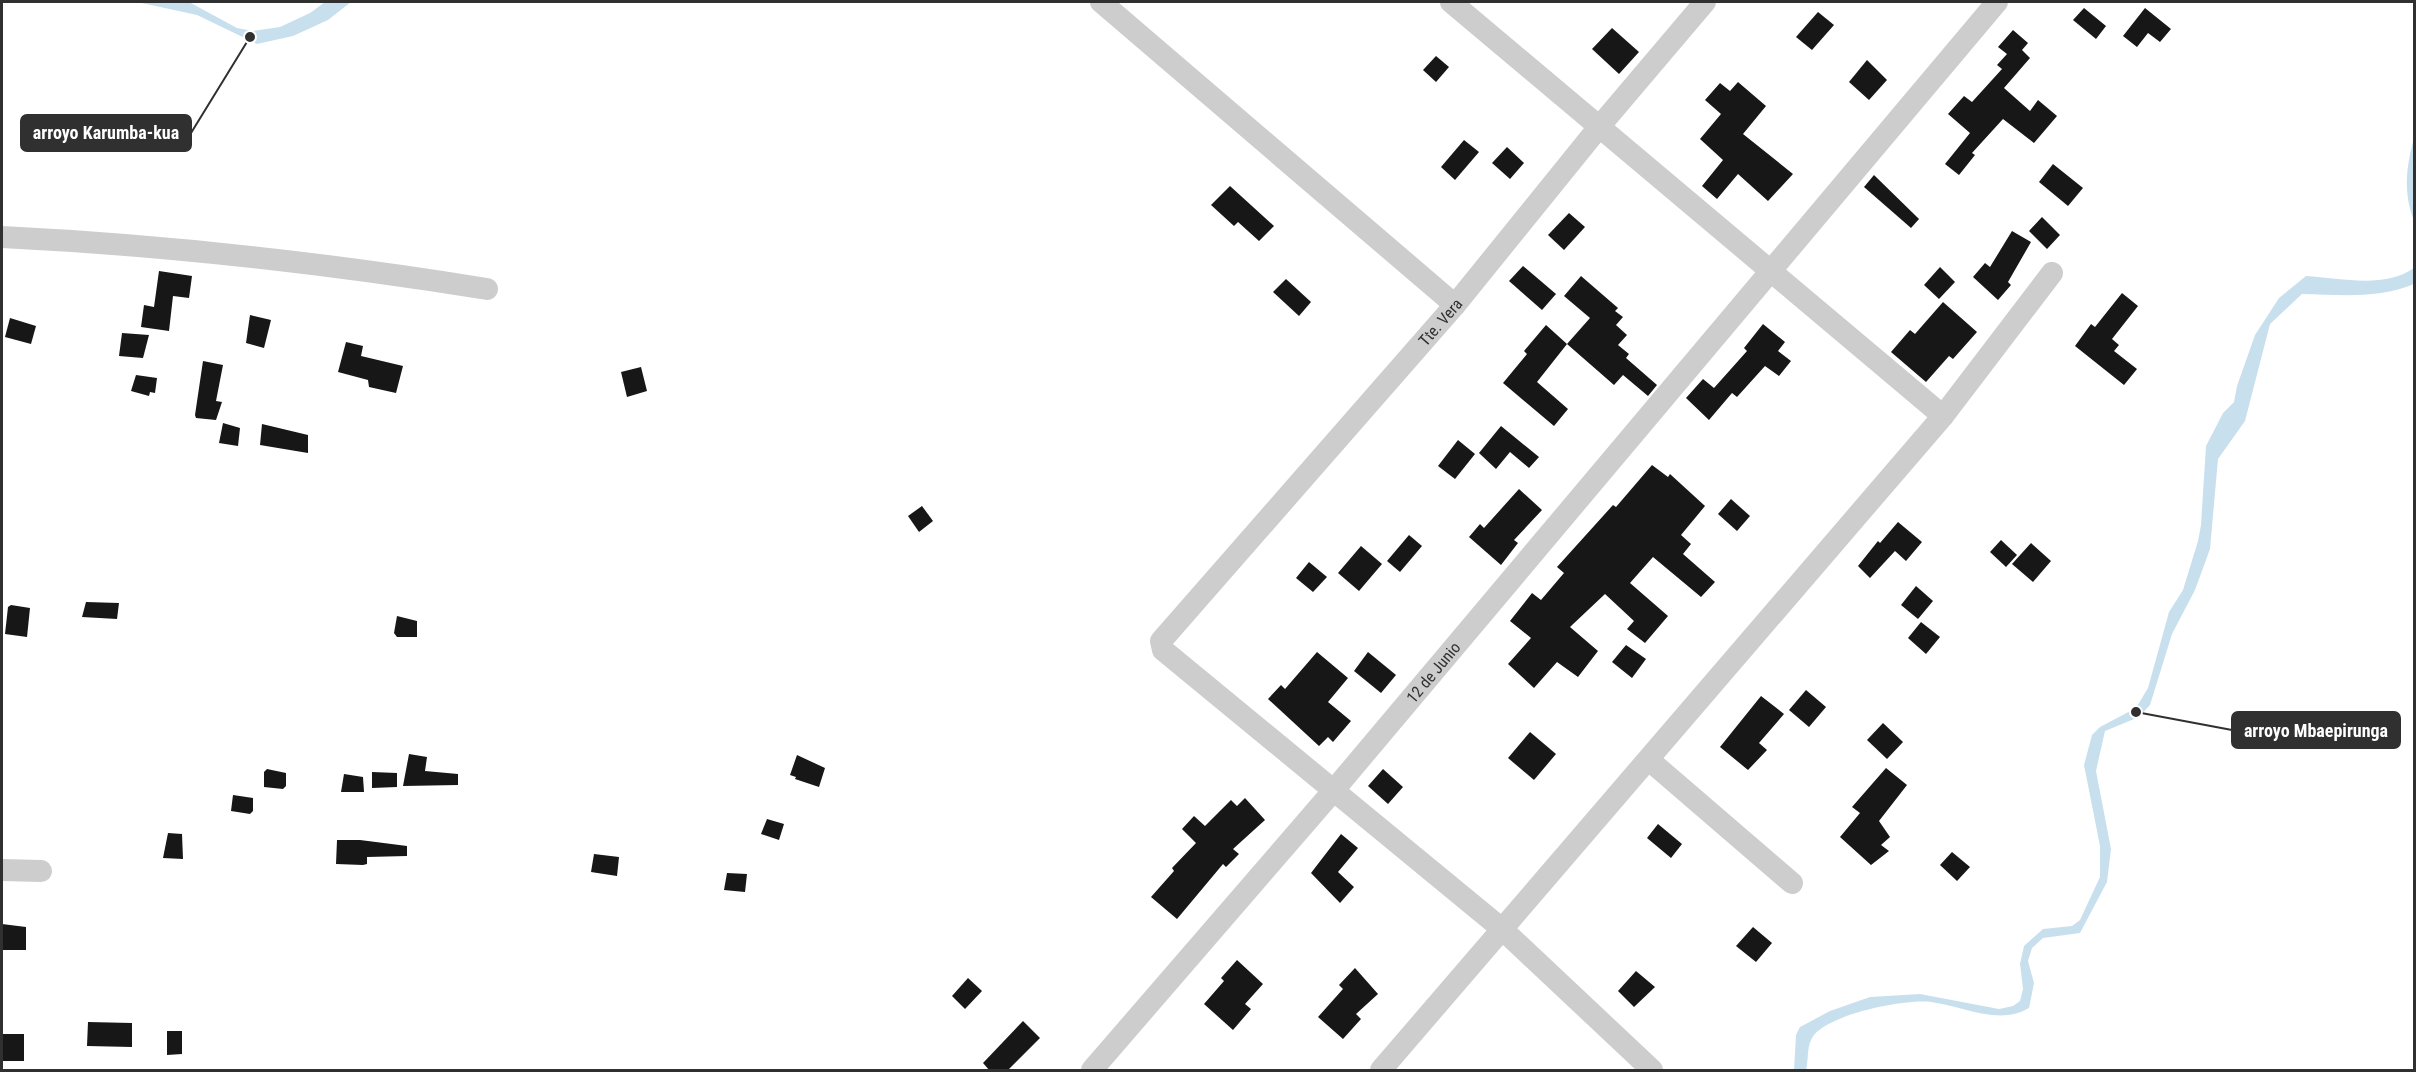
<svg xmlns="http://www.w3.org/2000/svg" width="2416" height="1072" font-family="'Roboto Condensed',sans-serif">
  <rect width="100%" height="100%" fill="#fff"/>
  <g fill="#c8e0ee">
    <path d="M 137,2 L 189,2 L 237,28 L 253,31 L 280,27 L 310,13 L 325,2 L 351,2 L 328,20 L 293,36 L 257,44 L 197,15 Z"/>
    <path d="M 2414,138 L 2414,221 C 2403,193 2406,167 2414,138 Z"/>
    <path d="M 2414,268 L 2414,284 C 2380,299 2339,295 2302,294 L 2270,324 L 2245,421 L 2218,459 L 2210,549 L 2195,590 L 2172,634 L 2150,705 L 2139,717 L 2105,731 L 2096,771 L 2111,849 L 2107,882 L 2080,933 L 2043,938 L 2032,948 L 2028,961 L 2034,983 L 2029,1008 C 1999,1026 1963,1006 1931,1002 C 1904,999 1831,1014 1814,1035 C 1806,1045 1809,1059 1806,1070 L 1794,1070 L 1796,1035 L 1800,1027 L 1830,1011 L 1870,997 L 1920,994 L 1999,1009 L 2013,1006 L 2020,1001 L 2023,989 L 2020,964 L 2024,946 L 2043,929 L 2072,926 L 2080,920 L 2100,877 L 2100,846 L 2084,765 L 2092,735 L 2100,727 L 2136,708 L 2148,688 L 2169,612 L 2183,590 L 2198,541 L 2201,525 L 2206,446 L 2223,413 L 2234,402 L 2237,386 L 2255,335 L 2279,298 L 2306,276 C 2341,278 2384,289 2414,268 Z"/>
  </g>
  <g fill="#171717">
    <path d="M 2084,8 L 2106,26 L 2096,39 L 2073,20 Z"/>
    <path d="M 2145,8 L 2171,29 L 2160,42 L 2148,33 L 2137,47 L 2123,36 Z"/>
    <path d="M 1818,12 L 1834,25 L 1812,50 L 1796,37 Z"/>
    <path d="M 1612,28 L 1639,52 L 1619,74 L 1592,49 Z"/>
    <path d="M 2013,30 L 2028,43 L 2022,50 L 2030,58 L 2004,88 L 2030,111 L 2038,100 L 2057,116 L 2034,143 L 2003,119 L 1972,153 L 1975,155 L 1959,175 L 1945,164 L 1970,133 L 1948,114 L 1964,96 L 1972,102 L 2002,69 L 1997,65 L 2007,54 L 1998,47 Z"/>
    <path d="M 1436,56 L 1449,67 L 1436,82 L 1423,70 Z"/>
    <path d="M 1867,60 L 1887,80 L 1869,100 L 1849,82 Z"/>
    <path d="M 1738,82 L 1766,106 L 1743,134 L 1793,174 L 1768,201 L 1738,174 L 1717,199 L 1702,186 L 1723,160 L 1700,139 L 1721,114 L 1705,100 L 1720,83 L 1730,91 Z"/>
    <path d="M 1464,140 L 1479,152 L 1455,180 L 1441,167 Z"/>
    <path d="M 1507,147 L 1524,163 L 1510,179 L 1492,163 Z"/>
    <path d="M 2053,164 L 2083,188 L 2068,206 L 2039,182 Z"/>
    <path d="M 1874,175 L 1919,219 L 1911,228 L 1864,187 Z"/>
    <path d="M 1230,186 L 1274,226 L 1259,241 L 1238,222 L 1234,226 L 1211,205 Z"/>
    <path d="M 1569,213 L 1585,227 L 1564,250 L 1548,235 Z"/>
    <path d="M 2042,217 L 2060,235 L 2047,249 L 2029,231 Z"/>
    <path d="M 2012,231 L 2031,242 L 2008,282 L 2011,285 L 1998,300 L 1973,277 L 1985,263 L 1990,267 Z"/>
    <path d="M 1523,266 L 1556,294 L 1542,310 L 1509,281 Z"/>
    <path d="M 1940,267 L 1955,282 L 1939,299 L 1924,285 Z"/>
    <path d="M 159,271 L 192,276 L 189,298 L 173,296 L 169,331 L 141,327 L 144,305 L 154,307 Z"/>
    <path d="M 1581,276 L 1618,308 L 1615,311 L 1623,317 L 1616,325 L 1627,335 L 1618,345 L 1629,354 L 1626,358 L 1657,385 L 1648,396 L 1623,375 L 1614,385 L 1567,344 L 1590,318 L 1564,296 Z"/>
    <path d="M 1286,279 L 1311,302 L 1299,316 L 1273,292 Z"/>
    <path d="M 2122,293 L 2138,306 L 2112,339 L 2119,345 L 2114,351 L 2137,369 L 2124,385 L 2075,346 L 2091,324 L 2095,327 Z"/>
    <path d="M 1943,302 L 1977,332 L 1953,359 L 1949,356 L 1926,382 L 1891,352 L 1910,330 L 1915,334 Z"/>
    <path d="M 250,315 L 271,320 L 264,348 L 246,343 Z"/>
    <path d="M 10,318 L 36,326 L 31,344 L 5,337 Z"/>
    <path d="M 1763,324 L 1785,342 L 1778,351 L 1791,361 L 1779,376 L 1765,366 L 1737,397 L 1732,393 L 1709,420 L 1686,398 L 1703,379 L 1714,388 L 1747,351 L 1744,348 Z"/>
    <path d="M 1546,325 L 1567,344 L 1537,382 L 1568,409 L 1554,426 L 1503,383 L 1527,354 L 1524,351 Z"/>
    <path d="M 122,333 L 149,335 L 143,358 L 119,356 Z"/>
    <path d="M 346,342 L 363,346 L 361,356 L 403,366 L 396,393 L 369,387 L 368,380 L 338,372 Z"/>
    <path d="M 203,361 L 223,365 L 216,401 L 222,402 L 216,420 L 196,418 L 195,415 Z"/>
    <path d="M 641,367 L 647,391 L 627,397 L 621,372 Z"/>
    <path d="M 136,375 L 157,378 L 155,393 L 150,392 L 149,396 L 131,391 Z"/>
    <path d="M 223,423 L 240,428 L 238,446 L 219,443 Z"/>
    <path d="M 262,424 L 308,435 L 308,453 L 260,445 Z"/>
    <path d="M 1501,426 L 1539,457 L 1529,468 L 1510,452 L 1496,469 L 1479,453 Z"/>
    <path d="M 1458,440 L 1475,454 L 1455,479 L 1438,466 Z"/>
    <path d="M 1652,465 L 1668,477 L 1670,474 L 1705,506 L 1681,535 L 1691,544 L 1683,554 L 1715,582 L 1701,597 L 1653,557 L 1630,583 L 1668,616 L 1645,643 L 1627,629 L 1634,621 L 1605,594 L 1570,627 L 1598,651 L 1578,677 L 1557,662 L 1534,688 L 1508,664 L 1531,638 L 1510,621 L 1532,593 L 1541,600 L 1564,573 L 1557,567 L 1613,505 L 1616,507 Z"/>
    <path d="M 1519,489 L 1542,510 L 1514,540 L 1518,543 L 1501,565 L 1469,537 L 1480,524 L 1484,528 Z"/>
    <path d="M 1731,499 L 1750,516 L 1737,531 L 1718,514 Z"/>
    <path d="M 922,506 L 933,521 L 919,532 L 908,516 Z"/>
    <path d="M 1898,522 L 1922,542 L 1906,561 L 1895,551 L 1870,578 L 1858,566 L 1878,541 L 1880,543 Z"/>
    <path d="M 1409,535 L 1422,546 L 1400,572 L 1387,561 Z"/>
    <path d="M 2001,540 L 2017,555 L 2006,567 L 1990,552 Z"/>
    <path d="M 2031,543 L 2051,561 L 2033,582 L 2012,564 Z"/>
    <path d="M 1361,546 L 1382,564 L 1359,591 L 1338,573 Z"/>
    <path d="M 1309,562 L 1327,577 L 1313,592 L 1296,578 Z"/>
    <path d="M 1916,586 L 1933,601 L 1918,619 L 1901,605 Z"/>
    <path d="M 86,602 L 119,603 L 117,619 L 82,617 Z"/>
    <path d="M 11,605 L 30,608 L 27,637 L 5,634 L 8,607 Z"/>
    <path d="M 397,616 L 417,621 L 417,637 L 397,637 L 394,633 Z"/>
    <path d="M 1921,622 L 1940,637 L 1926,654 L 1908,638 Z"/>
    <path d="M 1626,645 L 1646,659 L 1632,678 L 1612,662 Z"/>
    <path d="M 1317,652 L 1348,678 L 1328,702 L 1351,721 L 1333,742 L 1328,737 L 1319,746 L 1268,699 L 1281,685 L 1285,689 Z"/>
    <path d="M 1368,652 L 1396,675 L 1381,693 L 1354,671 Z"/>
    <path d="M 1806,690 L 1826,707 L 1809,727 L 1789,710 Z"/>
    <path d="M 1761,696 L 1784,714 L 1759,743 L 1767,750 L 1748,770 L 1720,747 Z"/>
    <path d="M 1883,723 L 1903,742 L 1887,759 L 1867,740 Z"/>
    <path d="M 1530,732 L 1556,754 L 1534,780 L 1508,758 Z"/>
    <path d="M 409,754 L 427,757 L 425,771 L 458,774 L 458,785 L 403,786 Z"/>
    <path d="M 797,755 L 825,768 L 819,787 L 795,779 L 796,777 L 790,775 Z"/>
    <path d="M 1886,768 L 1907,785 L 1879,821 L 1890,837 L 1881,845 L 1889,851 L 1871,865 L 1840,837 L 1860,813 L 1852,807 Z"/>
    <path d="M 267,769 L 286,773 L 286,786 L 283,789 L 264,787 L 264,772 Z"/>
    <path d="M 1383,769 L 1403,787 L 1388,804 L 1368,786 Z"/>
    <path d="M 372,772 L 397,773 L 397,787 L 372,788 Z"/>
    <path d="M 344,774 L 363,777 L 364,792 L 341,792 Z"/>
    <path d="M 233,795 L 253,798 L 253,811 L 250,814 L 231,811 Z"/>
    <path d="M 1245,798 L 1265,820 L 1233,849 L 1239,854 L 1226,867 L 1223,864 L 1177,919 L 1151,897 L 1174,871 L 1172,868 L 1196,843 L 1182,829 L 1194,816 L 1205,826 L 1231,800 L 1237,806 Z"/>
    <path d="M 767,819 L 784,824 L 779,840 L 761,834 Z"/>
    <path d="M 1658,824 L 1682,844 L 1671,858 L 1647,838 Z"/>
    <path d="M 168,833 L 182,834 L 183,859 L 163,858 Z"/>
    <path d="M 1341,834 L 1358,848 L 1338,872 L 1354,887 L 1340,903 L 1311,873 Z"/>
    <path d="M 337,840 L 360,840 L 407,846 L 407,856 L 367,857 L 367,864 L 363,865 L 336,864 Z"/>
    <path d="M 1952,852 L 1970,867 L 1957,881 L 1940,865 Z"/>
    <path d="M 594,854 L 619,857 L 617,876 L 591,872 Z"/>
    <path d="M 727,873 L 747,874 L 745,892 L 724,890 Z"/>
    <path d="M 2,924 L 26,927 L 26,950 L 2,950 Z"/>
    <path d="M 1753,927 L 1772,943 L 1756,962 L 1736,946 Z"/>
    <path d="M 1237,960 L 1263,984 L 1245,1004 L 1251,1009 L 1233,1030 L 1204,1004 L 1224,981 L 1221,978 Z"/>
    <path d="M 1355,968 L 1378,994 L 1356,1014 L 1361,1019 L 1343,1039 L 1318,1017 L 1343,989 L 1339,985 Z"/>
    <path d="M 1636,971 L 1655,987 L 1634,1007 L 1618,991 Z"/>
    <path d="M 968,978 L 982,991 L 965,1009 L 952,996 Z"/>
    <path d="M 1023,1021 L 1040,1038 L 1007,1071 L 990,1071 L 983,1063 Z"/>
    <path d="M 88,1022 L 132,1023 L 132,1047 L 87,1046 Z"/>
    <path d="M 167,1031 L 182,1031 L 182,1054 L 167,1055 Z"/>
    <rect x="2" y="1034" width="22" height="27"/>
  </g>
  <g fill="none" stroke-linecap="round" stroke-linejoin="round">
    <g stroke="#cdcdcd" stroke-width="22">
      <path d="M 1101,2 L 1455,305"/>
      <path d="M 1451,2 L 1943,416"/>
      <path d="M 2,237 C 164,245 326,263 487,289"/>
      <path d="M 1649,760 L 1792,883"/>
      <path d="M 2,870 L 41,871"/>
      <path id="s1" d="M 1092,1070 L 1334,790 L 1997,2"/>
      <path d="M 1381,1070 L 1943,416 L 2052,273"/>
      <path id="s2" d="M 1652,1070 L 1502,929 L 1163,650 L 1161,641 L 1455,305 L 1599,127 L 1705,2"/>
    </g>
  </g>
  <g text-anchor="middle" stroke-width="6" stroke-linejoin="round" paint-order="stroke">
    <g font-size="16" fill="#303030" stroke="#fff">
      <text dy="6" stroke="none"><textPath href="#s2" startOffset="1078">Tte. Vera</textPath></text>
      <text dy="6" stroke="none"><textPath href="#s1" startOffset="524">12 de Junio</textPath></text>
    </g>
  </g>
  <path fill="none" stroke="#303030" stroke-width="2" d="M250 37L191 133M2136 712L2232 730"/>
  <g fill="#303030" stroke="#fff" stroke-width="2">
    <circle cx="250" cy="37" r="6"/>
    <circle cx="2136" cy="712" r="6"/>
  </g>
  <g fill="#303030" stroke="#303030" stroke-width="2">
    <rect x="21" y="115" width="170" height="36" rx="6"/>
    <rect x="2232" y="712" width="168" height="36" rx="6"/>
  </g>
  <g font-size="18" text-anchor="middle" font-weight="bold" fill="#fff">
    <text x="106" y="139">arroyo Karumba-kua</text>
    <text x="2316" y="737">arroyo Mbaepirunga</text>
  </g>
  <rect width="2416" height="1072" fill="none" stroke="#303030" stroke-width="6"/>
</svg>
